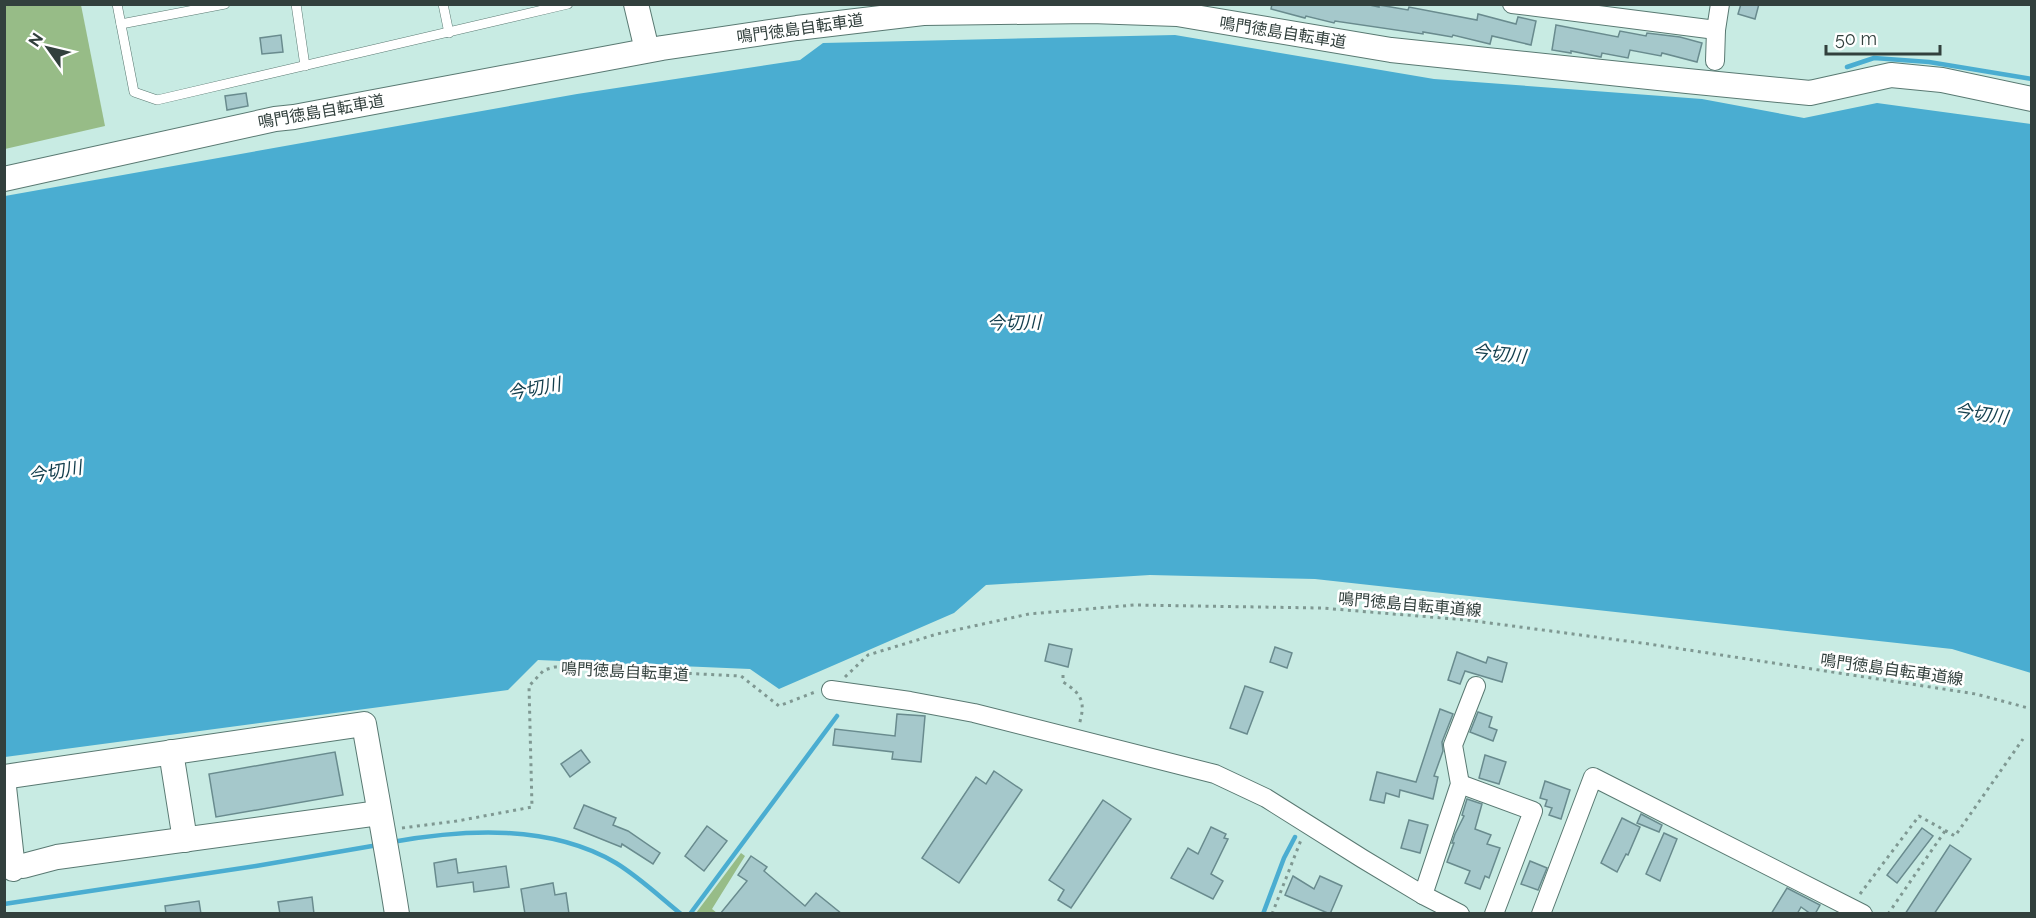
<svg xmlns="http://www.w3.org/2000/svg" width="2036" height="918" font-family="Raleway,'Noto Sans JP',sans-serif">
  <rect width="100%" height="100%" fill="#c8ebe3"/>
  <g fill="#97bc87">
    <path d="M 4,5 L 81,5 L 105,126 L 5,149 Z"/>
    <path d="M 741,853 L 745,856 L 712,909 L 717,913 L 696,913 Z"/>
  </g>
  <path fill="#4aadd1" d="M 1175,35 L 1434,79 L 1702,99 L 1804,118 L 1877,103 L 2031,124 L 2031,673 L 1952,649 L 1315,579 L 1150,575 L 986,585 L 954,613 L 779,689 L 750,669 L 538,660 L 508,690 L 5,757 L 5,196 L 577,94 L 800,60 L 823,43 Z"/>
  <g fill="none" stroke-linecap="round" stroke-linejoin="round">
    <g stroke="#4aadd1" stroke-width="4.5">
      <path d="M 1847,67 L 1874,58 L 1929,62 L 2032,79"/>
      <path d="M 392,842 C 465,829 550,824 616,863 C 639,877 660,897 681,914"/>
      <path d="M 4,904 L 256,866 L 378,845"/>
      <path d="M 690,914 L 837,716"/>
      <path d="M 1263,914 L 1284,858 L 1295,837"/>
    </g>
  </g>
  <g fill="#a5c8cb" stroke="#698b8e" stroke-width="1.5">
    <path d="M 1272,4 L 1365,4 L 1379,7 L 1379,5 L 1408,10 L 1409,7 L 1477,20 L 1478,14 L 1516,24 L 1518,17 L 1536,21 L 1531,45 L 1492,36 L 1490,44 L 1453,35 L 1452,37 L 1423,32 L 1423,34 L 1335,21 L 1334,23 L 1306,16 L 1305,18 L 1271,9 Z"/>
    <path d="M 1741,4 L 1759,4 L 1755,19 L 1738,14 Z"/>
    <path d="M 1556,25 L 1618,37 L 1620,31 L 1646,36 L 1647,33 L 1680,37 L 1702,43 L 1697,62 L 1662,53 L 1661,56 L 1630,50 L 1628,58 L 1602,53 L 1601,57 L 1571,51 L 1571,53 L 1552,50 Z"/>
    <path d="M 281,35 L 283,52 L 262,54 L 260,38 Z"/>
    <path d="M 246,93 L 248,106 L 227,110 L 225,96 Z"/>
    <path d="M 1049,644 L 1072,649 L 1068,667 L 1045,661 Z"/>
    <path d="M 1275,647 L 1292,653 L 1287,668 L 1270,662 Z"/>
    <path d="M 1457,652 L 1486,663 L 1488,657 L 1507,663 L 1502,682 L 1465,671 L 1460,684 L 1448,680 Z"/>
    <path d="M 1245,686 L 1263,692 L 1247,734 L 1230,728 Z"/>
    <path d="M 1440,709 L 1453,714 L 1442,742 L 1443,751 L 1434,776 L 1438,777 L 1433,799 L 1400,790 L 1399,797 L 1386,793 L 1384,803 L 1370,800 L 1377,772 L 1416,782 Z"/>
    <path d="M 1478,712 L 1492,717 L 1489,727 L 1497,730 L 1493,741 L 1470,732 Z"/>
    <path d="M 897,714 L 925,716 L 921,762 L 892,759 L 893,752 L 833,745 L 835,729 L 895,736 Z"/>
    <path d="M 581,750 L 590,762 L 570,777 L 561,764 Z"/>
    <path d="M 335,752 L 343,795 L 216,817 L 209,774 Z"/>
    <path d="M 1485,755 L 1506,762 L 1499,784 L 1479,778 Z"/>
    <path d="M 994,771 L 1022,790 L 959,883 L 922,858 L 976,777 L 986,784 Z"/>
    <path d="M 1545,781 L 1570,790 L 1561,819 L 1549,815 L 1552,808 L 1545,806 L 1547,800 L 1540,798 Z"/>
    <path d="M 1467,799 L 1482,804 L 1475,829 L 1491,835 L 1487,844 L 1500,848 L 1489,878 L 1485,876 L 1480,889 L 1465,883 L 1470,871 L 1447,862 L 1454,843 L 1452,843 L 1455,834 L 1464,816 L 1462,815 Z"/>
    <path d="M 1103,800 L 1131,819 L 1071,908 L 1058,900 L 1064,890 L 1049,880 Z"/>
    <path d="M 584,805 L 616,818 L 613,825 L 628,831 L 660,853 L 653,864 L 622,844 L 621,847 L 574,828 Z"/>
    <path d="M 1641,814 L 1662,825 L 1659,832 L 1637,823 Z"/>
    <path d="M 1622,818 L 1640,827 L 1628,855 L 1626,854 L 1617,872 L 1601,863 Z"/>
    <path d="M 1409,820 L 1428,825 L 1420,853 L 1401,848 Z"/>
    <path d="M 707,826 L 727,841 L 704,871 L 685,856 Z"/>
    <path d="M 1211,827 L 1226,834 L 1224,838 L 1228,839 L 1211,874 L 1223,881 L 1213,899 L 1171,878 L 1188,848 L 1198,854 Z"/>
    <path d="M 1922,828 L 1933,836 L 1897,883 L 1887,875 Z"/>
    <path d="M 1664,833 L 1677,839 L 1660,881 L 1646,874 Z"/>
    <path d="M 1950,845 L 1971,859 L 1934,914 L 1905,914 Z"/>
    <path d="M 751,856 L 767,867 L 764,871 L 805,906 L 816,893 L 842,914 L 720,914 L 747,881 L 738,875 Z"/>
    <path d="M 456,859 L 458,873 L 506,866 L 509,887 L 474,892 L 473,882 L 437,887 L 434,863 Z"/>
    <path d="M 1530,861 L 1547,868 L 1538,890 L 1521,884 Z"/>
    <path d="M 1293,876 L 1314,889 L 1320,876 L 1342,886 L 1330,914 L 1285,895 Z"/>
    <path d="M 553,883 L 555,895 L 566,893 L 569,914 L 525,914 L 521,889 Z"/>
    <path d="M 1787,888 L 1820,905 L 1815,914 L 1811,914 L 1801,907 L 1797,914 L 1771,914 Z"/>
    <path d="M 312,897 L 314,914 L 280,914 L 278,902 Z"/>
    <path d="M 199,901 L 201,914 L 166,914 L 165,906 Z"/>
  </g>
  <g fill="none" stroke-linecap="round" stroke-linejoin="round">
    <defs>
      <g id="lane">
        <path d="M 117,4 L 134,92 L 157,100 L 568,4"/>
        <path d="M 296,4 L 305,66"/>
        <path d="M 443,4 L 449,33"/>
        <path d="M 121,24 L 225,4"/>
      </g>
      <g id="street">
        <path d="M 1512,4 L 1716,30 L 1720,4"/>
        <path d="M 1715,61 L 1716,30"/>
        <path d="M 831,690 L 910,701 L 974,713 L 1215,774 L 1266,798 L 1363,859 L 1423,895 L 1460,914"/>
        <path d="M 1460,784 L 1533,811 L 1494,914"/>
        <path d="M 1423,895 L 1460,784 L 1453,745 L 1476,686"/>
        <path d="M 1541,914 L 1593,777 L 1863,914"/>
      </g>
      <g id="secondary">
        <path d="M 636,4 L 647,50"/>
        <path d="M 4,179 L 275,119 L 294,117 L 662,48 L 797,28 L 923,13 L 1091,11 L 1177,14 L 1391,50 L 1687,81 L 1810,93 L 1891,75 L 1942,80 L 2032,99"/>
        <path d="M 171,752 L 185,840"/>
        <path d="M 4,777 L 364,724 C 375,787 387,850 397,914"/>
        <path d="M 4,787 L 13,869"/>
        <path d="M 23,866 L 57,857 L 379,813"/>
      </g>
    </defs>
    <use href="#lane" stroke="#597972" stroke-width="10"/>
    <use href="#street" stroke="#597972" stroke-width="20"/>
    <use href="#secondary" stroke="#597972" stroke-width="26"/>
    <g stroke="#7f9892" stroke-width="3" stroke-dasharray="3 4.5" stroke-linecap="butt">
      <path d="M 1063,675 L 1063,682 C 1082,694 1086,702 1079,725"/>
      <path d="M 845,677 L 868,655 L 937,634 L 1029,614 L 1134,605 L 1321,608 L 1467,620 L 1649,644 L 1976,694 L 2032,709"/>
      <path d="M 402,828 L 457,821 L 532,807 L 529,686 L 544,670 L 555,667 L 741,676 L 779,706 L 815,692"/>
      <path d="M 1860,894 L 1919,816 L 1955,836 L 2023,739"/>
      <path d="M 1272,914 L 1301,840"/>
      <path d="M 1888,914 L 1945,831"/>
    </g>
    <use href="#lane" stroke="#fff" stroke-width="9"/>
    <use href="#street" stroke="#fff" stroke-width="18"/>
    <use href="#secondary" stroke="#fff" stroke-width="24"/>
  </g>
  <g text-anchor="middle" stroke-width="5" stroke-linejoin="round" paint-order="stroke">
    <g font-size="16" fill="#32403d" stroke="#fff">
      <text transform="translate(800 28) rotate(-8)" y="6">鳴門徳島自転車道</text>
      <text transform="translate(1283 32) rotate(9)" y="6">鳴門徳島自転車道</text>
      <text transform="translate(321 111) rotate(-10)" y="6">鳴門徳島自転車道</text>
      <text transform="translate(1410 604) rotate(5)" y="6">鳴門徳島自転車道線</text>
      <text transform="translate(1892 669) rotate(8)" y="6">鳴門徳島自転車道線</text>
      <text transform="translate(625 671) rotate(3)" y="6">鳴門徳島自転車道</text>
    </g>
    <g font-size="18" font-style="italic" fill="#123e4d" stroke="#fff">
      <text transform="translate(1014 323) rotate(-1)" y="6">今切川</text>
      <text transform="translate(1499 354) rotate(6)" y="6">今切川</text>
      <text transform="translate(534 389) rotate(-11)" y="6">今切川</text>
      <text transform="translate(1981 414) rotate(8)" y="6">今切川</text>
      <text transform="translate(55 472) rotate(-10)" y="6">今切川</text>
    </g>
  </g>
  <rect width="2036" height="918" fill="none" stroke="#32403d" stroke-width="12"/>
  <g transform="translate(48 48) rotate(304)" stroke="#ffffff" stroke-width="4.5" paint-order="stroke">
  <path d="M0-4.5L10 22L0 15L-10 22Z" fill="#32403d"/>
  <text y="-9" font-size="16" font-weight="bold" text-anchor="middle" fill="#32403d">N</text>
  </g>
  <path d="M1826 45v9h114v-9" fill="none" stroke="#32403d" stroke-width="3"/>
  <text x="1835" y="45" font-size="18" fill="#32403d" stroke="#ffffff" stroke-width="4.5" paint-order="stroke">50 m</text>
</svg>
